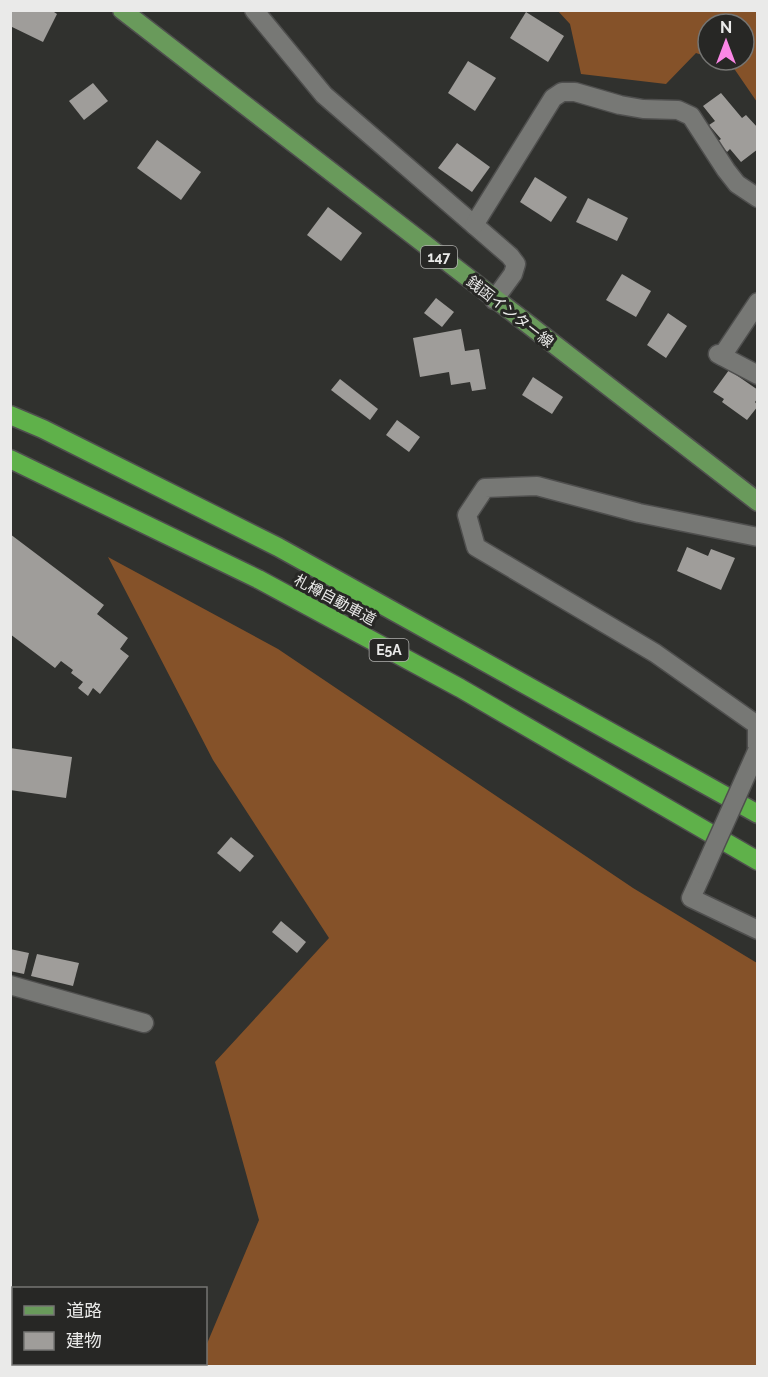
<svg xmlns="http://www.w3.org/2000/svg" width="768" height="1377" font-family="Raleway,'Noto Sans JP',sans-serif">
  <rect width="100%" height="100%" fill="#30312e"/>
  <g fill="#855229">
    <path d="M 558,11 L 757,11 L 757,102 L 733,67 L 715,60 L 744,60 L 744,24 L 708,24 L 708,57 L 696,53 L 666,84 L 581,74 L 570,24 Z"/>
    <path d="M 108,557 L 278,649 L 633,888 L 757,963 L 757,1366 L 197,1366 L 198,1364 L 206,1364 L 206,1346 L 259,1220 L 215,1062 L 329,938 L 213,760 Z"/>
  </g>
  <g fill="#9f9d9a">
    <path d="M 10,10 L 51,10 L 57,14 L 43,42 L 10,26 Z"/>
    <path d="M 526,12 L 564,36 L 548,62 L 510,38 Z"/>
    <path d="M 468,61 L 496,78 L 475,111 L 448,93 Z"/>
    <path d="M 93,83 L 108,101 L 84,120 L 69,101 Z"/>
    <path d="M 721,93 L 742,118 L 746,115 L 758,128 L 756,136 L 758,149 L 741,162 L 730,149 L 727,152 L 718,141 L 721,139 L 709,125 L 715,121 L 703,106 Z"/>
    <path d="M 157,140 L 201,172 L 181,200 L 137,168 Z"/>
    <path d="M 457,143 L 490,167 L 472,192 L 438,168 Z"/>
    <path d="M 535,177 L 567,197 L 551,222 L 520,202 Z"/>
    <path d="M 588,198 L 628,218 L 617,241 L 576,222 Z"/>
    <path d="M 328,207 L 362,233 L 341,261 L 307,235 Z"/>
    <path d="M 622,274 L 651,291 L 636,317 L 606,300 Z"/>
    <path d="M 436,298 L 454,312 L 442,327 L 424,313 Z"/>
    <path d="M 668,313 L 687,326 L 666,358 L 647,345 Z"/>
    <path d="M 461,329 L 465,351 L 479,349 L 486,389 L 472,391 L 470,382 L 451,385 L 449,372 L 420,377 L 413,338 Z"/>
    <path d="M 729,370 L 758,390 L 758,398 L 755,402 L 758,406 L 747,420 L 722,402 L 724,399 L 713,392 Z"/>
    <path d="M 533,377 L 563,397 L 552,414 L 522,395 Z"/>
    <path d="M 340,379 L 378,409 L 370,420 L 331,390 Z"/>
    <path d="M 397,420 L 420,437 L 409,452 L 386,435 Z"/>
    <path d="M 10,534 L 104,605 L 97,614 L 128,638 L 120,649 L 129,656 L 100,694 L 93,688 L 88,696 L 78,688 L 83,682 L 71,673 L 73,670 L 61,661 L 55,668 L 10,634 Z"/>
    <path d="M 687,547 L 708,556 L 711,549 L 735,558 L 721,590 L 677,571 Z"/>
    <path d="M 10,748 L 72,757 L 66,798 L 10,790 Z"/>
    <path d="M 231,837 L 254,856 L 240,872 L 217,853 Z"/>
    <path d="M 281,921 L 306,942 L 297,953 L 272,932 Z"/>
    <path d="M 10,949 L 29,953 L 24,974 L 10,971 Z"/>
    <path d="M 37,954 L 79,963 L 73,986 L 31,976 Z"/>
  </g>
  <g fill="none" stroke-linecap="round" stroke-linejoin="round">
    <defs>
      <g id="minor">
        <path d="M 254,10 L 324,95 L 510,256 L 516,264 L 513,274 L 494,300"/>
        <path d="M 474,225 L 553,98 L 562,92 L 575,92 L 620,105 L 643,109 L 678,110 L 691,116 L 726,170 L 737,184 L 758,198"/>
        <path d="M 718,354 L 758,375"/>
        <path d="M 722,356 L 758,302"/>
        <path d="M 757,751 L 757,725 L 655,653 L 476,547 L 467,515 L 485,488 L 537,486 L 639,513 L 758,537"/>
        <path d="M 702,874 L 691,898 L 758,930"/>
        <path d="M 10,985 L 144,1023"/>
      </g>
      <path id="major" d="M 122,10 L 758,502"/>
      <g id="highway">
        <path d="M 10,415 L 43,429 L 278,547 L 758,814"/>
        <path d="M 10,459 L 258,579 L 460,688 L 758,861"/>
      </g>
    </defs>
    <use href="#minor" stroke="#4f4f4e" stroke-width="21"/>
    <use href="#major" stroke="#4f4f4e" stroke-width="21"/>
    <use href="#highway" stroke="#4f4f4e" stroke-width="21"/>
    <use href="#minor" stroke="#777875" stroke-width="18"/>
    <use href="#major" stroke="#699a5b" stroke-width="18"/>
    <use href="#highway" stroke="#5fb14a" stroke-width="18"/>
    <defs>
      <path id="minor-bridge" d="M 702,874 L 757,751"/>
    </defs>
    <use href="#minor-bridge" stroke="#4f4f4e" stroke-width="21" stroke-linecap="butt"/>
    <use href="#minor-bridge" stroke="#777875" stroke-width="18"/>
  </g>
  <g text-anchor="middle" stroke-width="6" stroke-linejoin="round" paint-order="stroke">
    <g fill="#272725" stroke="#b0b0ae" stroke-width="1.5">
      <rect x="421" y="246" width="36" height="22" rx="4.5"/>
      <rect x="369.5" y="639" width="39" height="22" rx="4.5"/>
    </g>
    <g font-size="14" font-weight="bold" fill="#eaeae9">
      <text x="439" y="262">147</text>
      <text x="389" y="655">E5A</text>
    </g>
    <g font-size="15" fill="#eaeae9" stroke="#272725">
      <text transform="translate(510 312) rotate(38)" y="5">銭函インター線</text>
      <text transform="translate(335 600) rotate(28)" y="5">札樽自動車道</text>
    </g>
  </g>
  <rect width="768" height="1377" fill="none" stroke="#eaeae9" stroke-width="24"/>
  <rect x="12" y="1287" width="195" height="78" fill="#272725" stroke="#757573" stroke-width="1.5"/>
  <rect x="24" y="1306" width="30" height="9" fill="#699a5b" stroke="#757573" stroke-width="1.5"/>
  <text x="66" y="1317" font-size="18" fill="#eaeae9">道路</text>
  <rect x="24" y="1332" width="30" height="18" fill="#9f9d9a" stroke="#757573" stroke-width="1.5"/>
  <text x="66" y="1347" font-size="18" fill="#eaeae9">建物</text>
  <g transform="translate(726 42)"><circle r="28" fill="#272725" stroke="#757573" stroke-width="1.5"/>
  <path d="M0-4.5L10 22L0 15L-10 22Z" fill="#fb87e6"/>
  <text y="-9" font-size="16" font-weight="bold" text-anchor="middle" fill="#eaeae9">N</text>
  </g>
</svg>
